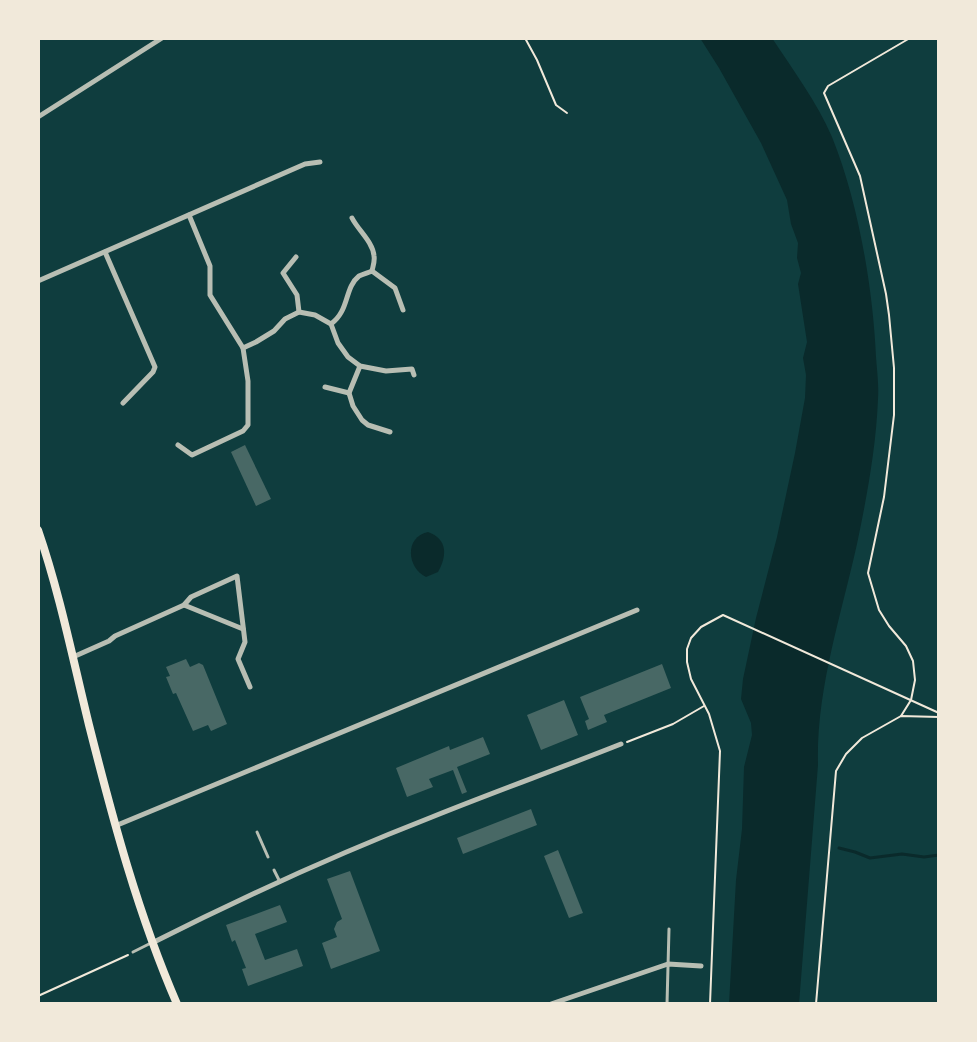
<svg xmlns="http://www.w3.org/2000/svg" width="977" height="1042" font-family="Figtree,sans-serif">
  <rect width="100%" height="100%" fill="#0f3d3e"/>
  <g fill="#0a2a2b">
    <path d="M 700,38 L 772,38 C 793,70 817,102 832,137 C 858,201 873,288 876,357 C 877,371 879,385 878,399 C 876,448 867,496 857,544 C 841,616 816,690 818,765 L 799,1004 L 729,1004 L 736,880 L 742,829 L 744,767 L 752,735 L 751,723 L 741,699 L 743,679 L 756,618 L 777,537 L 795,453 L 805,398 L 806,375 L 803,358 L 807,342 L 798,284 L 801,273 L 797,258 L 798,243 L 791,224 L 787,200 L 761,143 L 719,68 Z"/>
    <path d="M 428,532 C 448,539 447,556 438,572 L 426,577 C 407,568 404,537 428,532 Z"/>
  </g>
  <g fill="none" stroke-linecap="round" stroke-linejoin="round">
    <path stroke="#0a2a2b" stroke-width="3" d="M 839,848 L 855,852 L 870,858 L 902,854 L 924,857 L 939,855"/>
  </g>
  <g fill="#486865">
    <path d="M 245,445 L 271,499 L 256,506 L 231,452 Z"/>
    <path d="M 186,659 L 190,667 L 199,663 L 203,665 L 227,724 L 211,731 L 208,725 L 193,731 L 176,693 L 173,694 L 166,677 L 170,676 L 166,667 Z"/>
    <path d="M 662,664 L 671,688 L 604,715 L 607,722 L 588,730 L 585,721 L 589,719 L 580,697 Z"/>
    <path d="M 564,700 L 578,735 L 541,750 L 527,715 Z"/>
    <path d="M 483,737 L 490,754 L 457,767 L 467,792 L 462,794 L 453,770 L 429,779 L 433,787 L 407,797 L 396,768 L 449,746 L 450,750 Z"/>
    <path d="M 531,809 L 537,825 L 463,854 L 457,838 Z"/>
    <path d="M 558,850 L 583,913 L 569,918 L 544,856 Z"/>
    <path d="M 350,871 L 380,951 L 331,969 L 322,943 L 337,937 L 334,929 L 337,922 L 342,919 L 327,879 Z"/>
    <path d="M 280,905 L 287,922 L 255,934 L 265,960 L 297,949 L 303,966 L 248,986 L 242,969 L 246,968 L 242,958 L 235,940 L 232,942 L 226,925 Z"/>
  </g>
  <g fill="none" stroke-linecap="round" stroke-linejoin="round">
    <g stroke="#f1e9da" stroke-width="2">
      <path d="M 525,38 L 537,60 L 556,105 L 567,113"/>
      <path d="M 901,716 L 911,700 L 915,680 L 913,661 L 906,646 L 889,626 L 879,610 L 868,573 L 884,497 L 894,415 L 894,368 L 889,315 L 886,294 L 860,176 L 824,93 L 828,86 L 910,38"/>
      <path d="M 627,742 L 673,724 L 704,706"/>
      <path d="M 38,996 L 128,955"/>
      <path d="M 710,1004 L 720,751 L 709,714 L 691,679 L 687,662 L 687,649 L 691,638 L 701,627 L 723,615 L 939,713"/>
      <path d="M 816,1004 L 836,771 L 846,754 L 862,738 L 901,716 L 939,717"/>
    </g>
    <g stroke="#b8beb3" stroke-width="3">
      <path d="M 257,832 L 268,857"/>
      <path d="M 274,870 L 280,882"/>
      <path d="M 133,952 L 151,943"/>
      <path d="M 667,1004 L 669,929"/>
    </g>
    <g stroke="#b8beb3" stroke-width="5">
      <path d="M 38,117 L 162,38"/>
      <path d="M 352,218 C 358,230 373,242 374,256 C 375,261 373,266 372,271"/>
      <path d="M 105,252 L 155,367 L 153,372 L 123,403"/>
      <path d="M 296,257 L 283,273 L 297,295 L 299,312"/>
      <path d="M 38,281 L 305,164 L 320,162"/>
      <path d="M 331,324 C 350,310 344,288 359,276 C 363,274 367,273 372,271 L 395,288 L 403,310"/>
      <path d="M 243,348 L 256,342 L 274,331 L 285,319 L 299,312 L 315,315 L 331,324 L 338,343 L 348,357 L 360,366 L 386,371 L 412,369 L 414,375"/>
      <path d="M 360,366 L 349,393 L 353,406 L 362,420 L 368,425 L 390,432"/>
      <path d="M 325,387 L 349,393"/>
      <path d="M 178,445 L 192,455 L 243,431 L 248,425 L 248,381 L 243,348 L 210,295 L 210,266 L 189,215"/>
      <path d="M 184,605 L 243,629"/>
      <path d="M 73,657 L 109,641 L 115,636 L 184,605 L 191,597 L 237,576 L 245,642 L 238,659 L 250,687"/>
      <path d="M 115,826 L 637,610"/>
      <path d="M 152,943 C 243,897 337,854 432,817 C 494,792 558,769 621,744"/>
      <path d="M 551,1004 L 668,964 L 701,966"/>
    </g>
    <path stroke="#f1e9da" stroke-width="8" d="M 38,530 C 60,594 73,660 89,725 C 113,820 138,914 177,1004"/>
  </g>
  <rect width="977" height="1042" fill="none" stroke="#f1e9da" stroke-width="80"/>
</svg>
